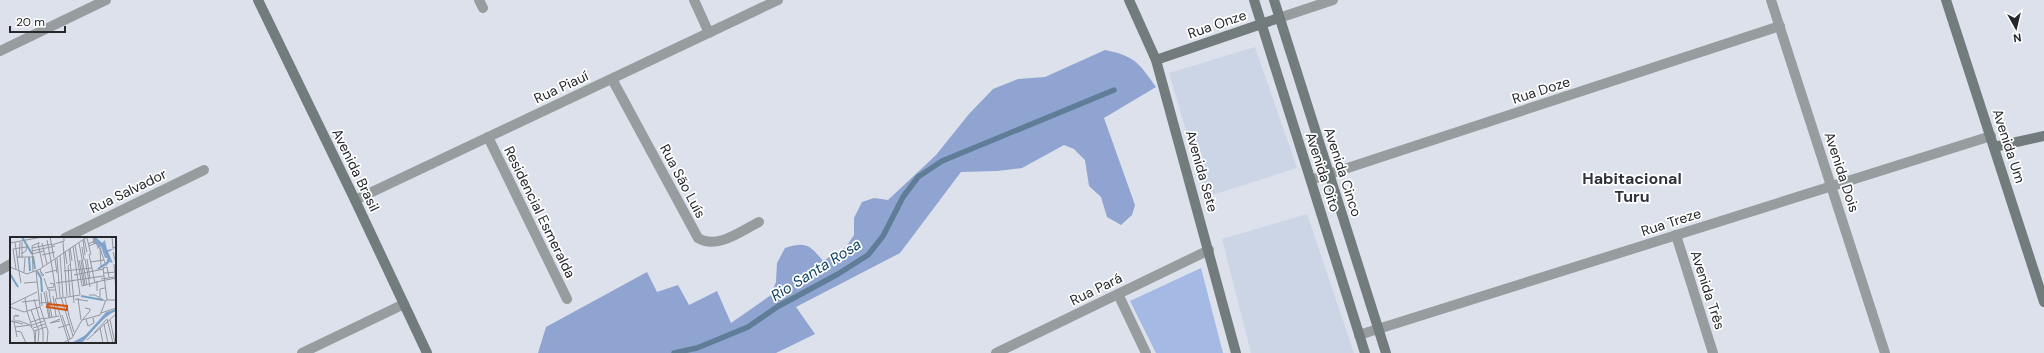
<svg xmlns="http://www.w3.org/2000/svg" width="2044" height="353" font-family="'DM Sans',sans-serif">
  <rect width="100%" height="100%" fill="#dce1ec"/>
  <g fill="#ccd5e6">
    <path d="M 1255,47 L 1297,168 L 1206,197 L 1169,73 Z"/>
    <path d="M 1307,214 L 1354,353 L 1251,353 L 1222,239 Z"/>
  </g>
  <path fill="#a4b9e4" d="M 1201,268 L 1223,353 L 1156,353 L 1130,301 Z"/>
  <path fill="#8fa4d0" d="M 1105,50 C 1135,56 1139,63 1156,87 L 1104,118 L 1135,205 L 1132,215 L 1121,225 L 1107,217 L 1101,197 L 1089,186 L 1085,160 L 1074,149 L 1064,145 L 1022,168 L 997,171 L 961,172 L 900,253 L 796,307 L 815,334 L 776,353 L 538,353 L 546,327 L 647,272 L 657,292 L 678,285 L 689,305 L 717,291 L 731,323 L 771,295 L 776,282 L 777,263 L 785,248 C 806,241 810,245 823,261 L 846,247 L 854,235 L 854,218 L 862,202 L 874,198 L 888,200 L 936,155 L 969,114 L 993,89 L 1018,79 L 1045,77 Z"/>
  <g fill="none" stroke-linecap="round" stroke-linejoin="round">
    <path stroke="#5f7d96" stroke-width="5.5" d="M 674,353 L 697,348 L 748,327 L 777,307 L 838,274 L 868,255 L 883,236 L 903,197 L 918,177 L 942,161 L 1114,90"/>
    <g stroke="#979d9e" stroke-width="10">
      <path d="M 479,0 L 483,8"/>
      <path d="M 694,0 L 709,33"/>
      <path d="M 1771,0 L 1885,353"/>
      <path d="M 1279,18 L 1333,0"/>
      <path d="M 0,51 L 106,0"/>
      <path d="M 612,79 L 698,238 C 717,250 741,231 759,222"/>
      <path d="M 488,137 L 567,299"/>
      <path d="M 1311,180 L 1780,26"/>
      <path d="M 355,200 L 778,0"/>
      <path d="M 1676,235 L 1713,353"/>
      <path d="M 65,238 L 204,170"/>
      <path d="M 0,270 L 11,264"/>
      <path d="M 1118,294 L 1146,353"/>
      <path d="M 1359,335 L 1991,136"/>
      <path d="M 302,353 L 404,304"/>
      <path d="M 996,353 L 1209,250"/>
    </g>
    <g stroke="#737c7d" stroke-width="10">
      <path d="M 258,0 L 355,200 L 427,353"/>
      <path d="M 1129,0 L 1156,60 L 1236,353"/>
      <path d="M 1254,0 L 1365,353"/>
      <path d="M 1274,0 L 1386,353"/>
      <path d="M 1946,0 L 2044,302"/>
      <path d="M 1156,60 L 1279,18"/>
      <path d="M 1994,147 L 2044,136"/>
    </g>
  </g>
  <g text-anchor="middle" stroke-width="3.5" stroke-linejoin="round" paint-order="stroke">
    <g font-size="14" fill="#25272b" stroke="#fff">
      <text transform="translate(1217 24) rotate(-19)" y="5">Rua Onze</text>
      <text transform="translate(561 87) rotate(-25)" y="5">Rua Piauí</text>
      <text transform="translate(1541 90) rotate(-18)" y="5">Rua Doze</text>
      <text transform="translate(2009 146) rotate(72)" y="5">Avenida Um</text>
      <text transform="translate(356 170) rotate(64)" y="5">Avenida Brasil</text>
      <text transform="translate(1202 171) rotate(74)" y="5">Avenida Sete</text>
      <text transform="translate(1323 172) rotate(72)" y="5">Avenida Oito</text>
      <text transform="translate(1343 172) rotate(72)" y="5">Avenida Cinco</text>
      <text transform="translate(1842 172) rotate(72)" y="5">Avenida Dois</text>
      <text transform="translate(683 181) rotate(62)" y="5">Rua São Luís</text>
      <text transform="translate(128 191) rotate(-26)" y="5">Rua Salvador</text>
      <text transform="translate(540 212) rotate(64)" y="5">Residencial Esmeralda</text>
      <text transform="translate(1671 222) rotate(-18)" y="5">Rua Treze</text>
      <text transform="translate(1096 289) rotate(-26)" y="5">Rua Pará</text>
      <text transform="translate(1708 290) rotate(72)" y="5">Avenida Três</text>
    </g>
    <g font-size="15" font-style="italic" fill="#104465" stroke="#fff">
      <text transform="translate(816 270) rotate(-32)" y="5">Rio Santa Rosa</text>
    </g>
    <g font-size="16" font-weight="bold" fill="#2e323a" stroke="#fff">
      <text x="1632" y="184">Habitacional<tspan x="1632" dy="18">Turu</tspan></text>
    </g>
  </g>
  <g transform="translate(10 237)">
    <rect width="106" height="106" fill="#dce1ec"/>
    <path d="M 83,0 L 91,7 L 95,3 L 97,13 L 106,11 L 98,15 L 103,26 L 99,25 L 97,28 L 84,34 L 96,27 L 98,21 L 95,21 L 91,10 L 87,12 L 88,8 L 83,6 ZM 106,73 L 92,83 L 73,105 L 61,106 L 76,98 L 96,75 Z" fill="#8fa4d0"/>
    <path fill="none" stroke="#78a2c4" stroke-width="2" d="M 12,0 L 22,17M 84,0 L 94,9 L 99,20 L 98,25 L 88,32M 23,19 L 25,32M 19,20 L 20,34M 27,34 L 31,41 L 32,55M 0,37 L 8,50M 71,59 L 93,63M 66,106 L 75,100 L 98,76 L 106,73"/>
    <path fill="none" stroke="#93979f" stroke-width="1" d="M 40,0 L 44,21M 102,0 L 103,11 L 106,10M 77,1 L 81,18M 74,2 L 77,15M 37,3 L 41,24M 73,3 L 75,18M 5,5 L 9,34M 53,5 L 57,59M 0,6 L 32,0M 30,6 L 28,6 L 33,30M 32,6 L 37,27M 69,6 L 77,48M 78,7 L 85,4 L 82,0M 42,8 L 54,4 L 54,0M 65,8 L 72,49M 79,9 L 86,6 L 88,10M 72,10 L 74,23M 22,11 L 42,7M 60,11 L 62,24M 59,12 L 61,34M 22,14 L 45,9M 55,14 L 57,27M 103,15 L 106,27M 11,17 L 16,14 L 17,7M 22,17 L 34,14M 79,17 L 85,46M 32,18 L 45,15M 50,18 L 53,60M 7,20 L 22,20M 9,21 L 10,5M 12,21 L 12,5M 47,21 L 50,60M 45,22 L 47,36M 75,22 L 80,50M 77,22 L 80,42M 69,23 L 74,49M 71,23 L 75,48M 41,24 L 47,61M 80,25 L 94,23M 104,27 L 105,40M 91,29 L 90,11 L 95,26M 0,30 L 17,37 L 30,32 L 77,0M 6,32 L 3,12 L 16,10M 30,32 L 32,39 L 34,38 L 31,35M 9,34 L 11,46M 26,34 L 30,70 L 38,94 L 37,106M 54,34 L 82,31M 61,34 L 64,66M 14,35 L 15,21M 23,35 L 22,9 L 28,6M 35,36 L 47,33M 94,36 L 106,35M 64,38 L 94,32M 34,41 L 38,53 L 45,53M 105,41 L 106,56M 91,42 L 105,40M 86,45 L 106,41M 14,46 L 27,45M 46,46 L 94,39M 72,49 L 87,45 L 87,54M 38,51 L 44,50 L 44,47 L 40,46M 39,53 L 41,68M 36,54 L 40,80M 34,55 L 39,81M 31,56 L 32,69M 79,58 L 85,58 L 95,64M 43,59 L 46,79M 60,59 L 58,29 L 60,27M 51,60 L 63,99M 90,60 L 90,52 L 95,51M 15,61 L 17,74M 55,61 L 59,78M 68,61 L 71,83M 24,62 L 33,94 L 33,106M 65,62 L 78,64M 97,63 L 93,31 L 97,30 L 99,40M 12,65 L 29,63M 39,65 L 42,80M 29,66 L 42,65M 0,68 L 27,55M 0,70 L 14,75 L 30,70M 21,73 L 29,94 L 28,106M 17,74 L 22,90M 58,76 L 64,95M 91,76 L 106,71M 52,78 L 60,102M 33,82 L 49,79M 50,82 L 40,86 L 50,84M 73,82 L 80,74 L 80,72 L 75,71M 76,82 L 78,89 L 84,86 L 83,81M 4,83 L 4,79 L 9,79 L 5,78M 100,83 L 105,106M 0,84 L 13,87M 2,84 L 10,84 L 20,88 L 24,94 L 25,106M 4,85 L 7,100M 21,85 L 33,81M 94,87 L 98,106M 22,88 L 34,84M 5,90 L 20,88M 23,91 L 35,87M 48,91 L 60,87M 90,91 L 93,106M 6,94 L 11,95 L 16,106M 24,94 L 36,90M 84,96 L 97,82 L 103,106M 77,103 L 106,77M 25,106 L 26,93M 53,106 L 62,101 L 72,83 L 90,78 L 96,63 L 106,63M 59,106 L 45,62 L 70,58 L 63,9"/>
    <path fill="#d4540f" fill-opacity="0.15" stroke="#d4540f" stroke-width="2" d="M 38,67 L 57,69 L 57,73 L 37,70 Z"/>
    <rect width="106" height="106" fill="none" stroke="#25272b" stroke-width="2"/>
  </g>
  <g transform="translate(2016 28) rotate(172)" stroke="#ffffff" stroke-width="3" paint-order="stroke">
  <path d="M0-3L7 15L0 10L-7 15Z" fill="#25272b"/>
  <text y="-6" font-size="11" font-weight="bold" text-anchor="middle" fill="#25272b">N</text>
  </g>
  <path d="M10 26v6h55v-6" fill="none" stroke="#25272b" stroke-width="2"/>
  <text x="16" y="26" font-size="12" fill="#25272b" stroke="#ffffff" stroke-width="3" paint-order="stroke">20 m</text>
</svg>
